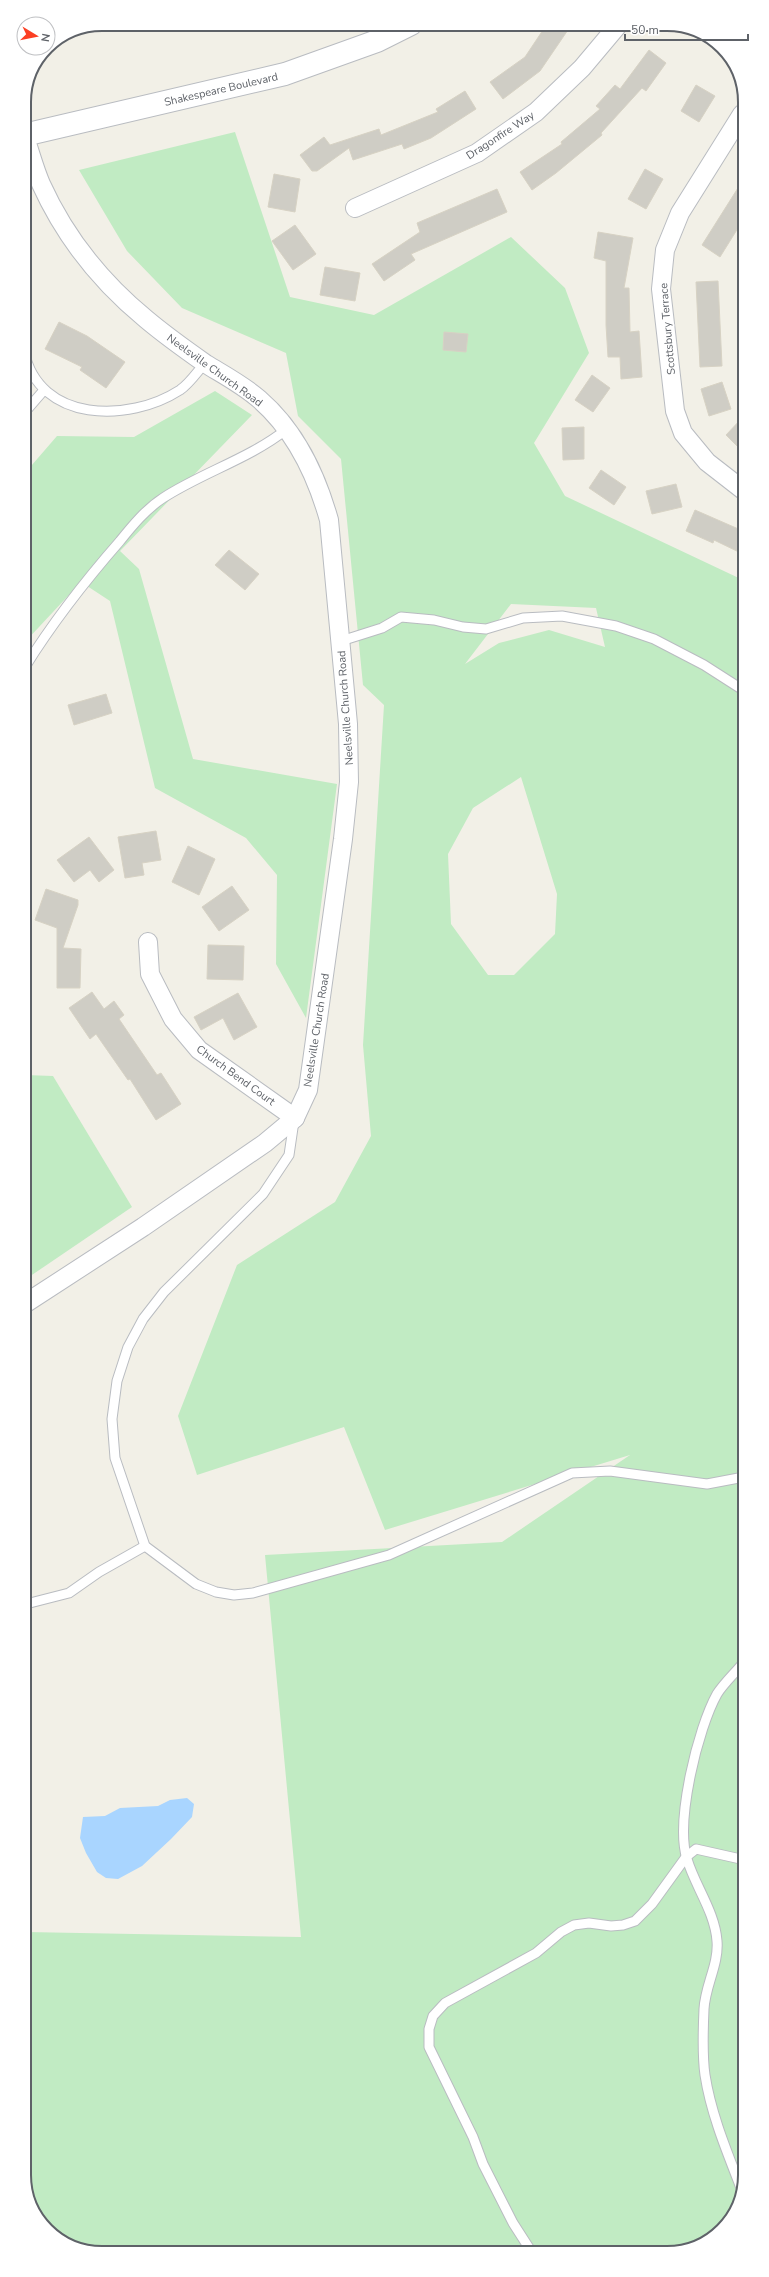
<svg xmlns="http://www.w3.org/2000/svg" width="769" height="2277" font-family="'Nunito Sans',sans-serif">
  <rect width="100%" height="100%" fill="#f2f0e7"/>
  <g fill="#c1ebc3" fill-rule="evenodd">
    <path d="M 235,132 L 290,297 L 374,315 L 511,237 L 565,288 L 589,353 L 534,443 L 565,496 L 743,580 L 745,2176 L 729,2223 L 687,2250 L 96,2253 L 51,2234 L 27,2195 L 26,1932 L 301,1937 L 265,1555 L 502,1542 L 630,1455 L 385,1530 L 344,1427 L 197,1475 L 178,1416 L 237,1265 L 335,1202 L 371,1136 L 363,1045 L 384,705 L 363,685 L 341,459 L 298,416 L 286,353 L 182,308 L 127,251 L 79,170 ZM 511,604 L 596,608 L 605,647 L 549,630 L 499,643 L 465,664 ZM 521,777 L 557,894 L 555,934 L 514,975 L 488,975 L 451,924 L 448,854 L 473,808 Z"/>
    <path d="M 215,391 L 252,415 L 120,551 L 139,569 L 193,759 L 337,784 L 306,1018 L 276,964 L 277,875 L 246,838 L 155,788 L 110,601 L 81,582 L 25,642 L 25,473 L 57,436 L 134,437 Z"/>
    <path d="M 25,1075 L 53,1076 L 132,1207 L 26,1279 Z"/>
  </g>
  <path fill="#a9d5ff" d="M 187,1798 L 194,1804 L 192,1817 L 171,1839 L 142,1866 L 118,1879 L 106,1878 L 97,1872 L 86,1853 L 80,1838 L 83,1817 L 105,1816 L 120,1808 L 158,1806 L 170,1800 Z"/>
  <g fill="#cfcdc5" stroke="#d7d2c4">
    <path d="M 547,24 L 572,24 L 540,71 L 503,99 L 490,82 L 525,57 Z"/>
    <path d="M 649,50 L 666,63 L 646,91 L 642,88 L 601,133 L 602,135 L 556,173 L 532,190 L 520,172 L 562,144 L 561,142 L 600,109 L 596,106 L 615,85 L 620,89 Z"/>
    <path d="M 696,85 L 715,96 L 699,122 L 681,111 Z"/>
    <path d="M 465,91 L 476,109 L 431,138 L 404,149 L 402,144 L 353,160 L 349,148 L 317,171 L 312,171 L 300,155 L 324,137 L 330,145 L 379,129 L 381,135 L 438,112 L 436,109 Z"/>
    <path d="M 645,169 L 663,179 L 646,209 L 628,199 Z"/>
    <path d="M 274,174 L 300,179 L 295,212 L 268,207 Z"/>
    <path d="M 743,180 L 743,220 L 720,257 L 702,245 Z"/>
    <path d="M 497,189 L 507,212 L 411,254 L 415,260 L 384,281 L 372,264 L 420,232 L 417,223 Z"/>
    <path d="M 295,225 L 316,254 L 293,270 L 272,241 Z"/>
    <path d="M 598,232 L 633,238 L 624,288 L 629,288 L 630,332 L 639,331 L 642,377 L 621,379 L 620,357 L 608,357 L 606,325 L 606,261 L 594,258 Z"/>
    <path d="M 325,267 L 360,273 L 355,301 L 320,295 Z"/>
    <path d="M 718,281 L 722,366 L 700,367 L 696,282 Z"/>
    <path d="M 59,322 L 87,336 L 125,362 L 106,388 L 80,370 L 82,367 L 45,349 Z"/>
    <path d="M 444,332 L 468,334 L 466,352 L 443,350 Z"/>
    <path d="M 592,375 L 610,388 L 593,412 L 575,400 Z"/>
    <path d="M 722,382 L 731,409 L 709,416 L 701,389 Z"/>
    <path d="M 743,417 L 743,452 L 726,435 Z"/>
    <path d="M 584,427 L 584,459 L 563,460 L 562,428 Z"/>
    <path d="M 601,470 L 626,487 L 614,505 L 589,488 Z"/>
    <path d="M 676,484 L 682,507 L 652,514 L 646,491 Z"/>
    <path d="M 695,510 L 743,531 L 743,554 L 714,540 L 713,543 L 686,531 Z"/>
    <path d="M 229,550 L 259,574 L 245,590 L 215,565 Z"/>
    <path d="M 106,694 L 112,713 L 74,725 L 68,705 Z"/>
    <path d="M 156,831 L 161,860 L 142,863 L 144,875 L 125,878 L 118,837 Z"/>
    <path d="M 89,837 L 114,870 L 99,882 L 90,870 L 74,882 L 57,860 Z"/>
    <path d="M 188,846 L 215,859 L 199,895 L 172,882 Z"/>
    <path d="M 232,886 L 249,910 L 219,931 L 202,907 Z"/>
    <path d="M 46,889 L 78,900 L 78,905 L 63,948 L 81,949 L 80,988 L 57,988 L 57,928 L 35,920 Z"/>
    <path d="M 208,945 L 244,946 L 243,980 L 207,979 Z"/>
    <path d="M 92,992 L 104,1009 L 114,1001 L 124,1015 L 119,1019 L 157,1075 L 161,1073 L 181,1104 L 156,1120 L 130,1079 L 128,1080 L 96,1034 L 90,1039 L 69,1008 Z"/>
    <path d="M 238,993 L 257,1027 L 234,1040 L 223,1018 L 201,1030 L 194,1017 Z"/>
  </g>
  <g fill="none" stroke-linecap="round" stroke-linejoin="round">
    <defs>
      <g id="service">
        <path d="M 24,332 L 26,315"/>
        <path d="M 24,351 C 39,423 129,423 180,390 C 190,383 197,372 205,363"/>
        <path d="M 25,412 L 44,390"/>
        <path d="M 341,641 L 382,628 L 401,617 L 434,620 L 463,627 L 486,629 L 523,618 L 562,616 L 616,626 L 654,639 L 704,665 L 743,690"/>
        <path d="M 25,667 C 53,622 85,581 120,541 C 132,526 146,509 163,498 C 203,472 249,459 287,429"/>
        <path d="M 294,1121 L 289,1155 L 263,1194 L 164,1292 L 143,1319 L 128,1347 L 117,1381 L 112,1419 L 115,1458 L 145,1546 L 196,1584 L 216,1592 L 234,1595 L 253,1593 L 389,1555 L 572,1473 L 610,1471 L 707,1484 L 744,1477"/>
        <path d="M 26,1604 L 69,1593 L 99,1572 L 145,1546"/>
        <path d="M 741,2188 C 727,2152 711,2114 705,2075 C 702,2054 703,2031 704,2009 C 705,1986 719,1964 717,1941 C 715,1912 695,1886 687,1859 C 675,1821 698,1728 717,1694 C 724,1683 736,1672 744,1662"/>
        <path d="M 531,2251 L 513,2223 L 483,2164 L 473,2137 L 429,2047 L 429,2029 L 433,2016 L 445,2003 L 536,1953 L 561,1932 L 574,1925 L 589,1923 L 611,1926 L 623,1925 L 635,1921 L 652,1904 L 686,1857 L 696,1849 L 745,1860"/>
      </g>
      <g id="minor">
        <path d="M 742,114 L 680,213 L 665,250 L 661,289 L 675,411 L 683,433 L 707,462 L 743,490"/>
        <path d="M 24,135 C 30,151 34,168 41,184 C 65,237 101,282 146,319 C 165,335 186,350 206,364 C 224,375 243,385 259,399 C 296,431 316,474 329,520 L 348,724 L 349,782 L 343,839 L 308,1090 L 295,1118 L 265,1143 L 143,1227 L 26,1303"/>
        <path d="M 355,208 L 477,153 L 536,112 L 582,68 L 619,24"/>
        <path d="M 148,942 L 150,974 L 173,1019 L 199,1050 L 295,1118"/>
      </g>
      <path id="tertiary" d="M 24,135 L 285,74 L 377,41 L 411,24"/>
    </defs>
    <use href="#service" stroke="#b9bcc1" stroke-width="11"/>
    <use href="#minor" stroke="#b9bcc1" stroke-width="20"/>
    <use href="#tertiary" stroke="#b9bcc1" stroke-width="24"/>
    <use href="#service" stroke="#fff" stroke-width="9"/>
    <use href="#minor" stroke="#fff" stroke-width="18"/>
    <use href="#tertiary" stroke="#fff" stroke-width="22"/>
  </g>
  <g text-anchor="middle" stroke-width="3.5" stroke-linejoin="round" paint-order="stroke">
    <g font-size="11" fill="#5e6268" stroke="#fff">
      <text transform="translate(221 89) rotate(-13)" y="4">Shakespeare Boulevard</text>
      <text transform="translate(500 135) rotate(-33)" y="4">Dragonfire Way</text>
      <text transform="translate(667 329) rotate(-95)" y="4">Scottsbury Terrace</text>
      <text transform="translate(215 370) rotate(36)" y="4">Neelsville Church Road</text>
      <text transform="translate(345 708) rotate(-94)" y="4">Neelsville Church Road</text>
      <text transform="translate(316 1030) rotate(-81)" y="4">Neelsville Church Road</text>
      <text transform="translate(236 1075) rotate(36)" y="4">Church Bend Court</text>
    </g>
  </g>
  <path d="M0 0H769V2277H0ZM102 31H667A71 71 0 0 1 738 102V2175A71 71 0 0 1 667 2246H102A71 71 0 0 1 31 2175V102A71 71 0 0 1 102 31Z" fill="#fff" fill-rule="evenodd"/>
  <path fill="none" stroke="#5e6268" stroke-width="2" d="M102 31H667A71 71 0 0 1 738 102V2175A71 71 0 0 1 667 2246H102A71 71 0 0 1 31 2175V102A71 71 0 0 1 102 31Z"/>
  <g transform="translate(36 36) rotate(100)"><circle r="19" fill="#ffffff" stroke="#bfc0c3"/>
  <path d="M0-3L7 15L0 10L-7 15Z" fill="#fb3f23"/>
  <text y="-6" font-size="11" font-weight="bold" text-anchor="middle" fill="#5e6268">N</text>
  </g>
  <path d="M625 34v6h123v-6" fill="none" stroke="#5e6268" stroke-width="2"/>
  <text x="631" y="34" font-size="12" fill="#5e6268" stroke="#ffffff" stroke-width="3" paint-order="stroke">50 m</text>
</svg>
